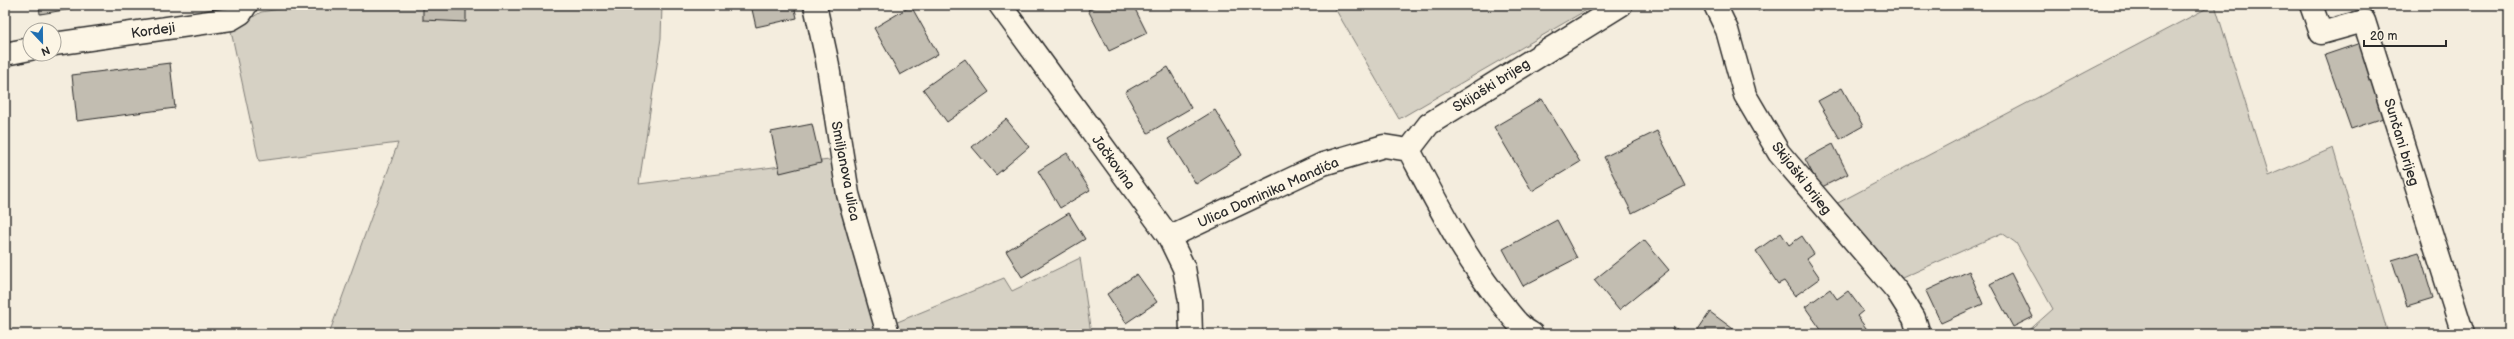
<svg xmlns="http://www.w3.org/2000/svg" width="2514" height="339" font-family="'Balsamiq Sans',sans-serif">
  <rect width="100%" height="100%" fill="#f4edde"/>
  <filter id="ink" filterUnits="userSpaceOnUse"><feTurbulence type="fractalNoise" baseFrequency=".025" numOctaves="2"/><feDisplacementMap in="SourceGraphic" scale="8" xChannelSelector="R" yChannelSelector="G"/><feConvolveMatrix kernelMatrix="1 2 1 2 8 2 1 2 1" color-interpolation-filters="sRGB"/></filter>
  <g filter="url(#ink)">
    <g fill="#d6d1c4" stroke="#807e78">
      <path d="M 304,5 L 662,5 L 661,38 L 639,184 L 837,159 L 879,334 L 329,334 L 398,143 L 259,161 L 231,31 L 261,12 Z"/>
      <path d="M 1333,5 L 1595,5 L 1399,119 Z"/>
      <path d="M 2213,5 L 2215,5 L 2268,176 L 2333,148 L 2388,334 L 2025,334 L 2053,309 L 2016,243 L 2002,233 L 1902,278 L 1834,205 Z"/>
      <path d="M 1080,258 L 1091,334 L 897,334 L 895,323 L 1004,278 L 1012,291 Z"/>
    </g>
    <g fill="#c2bdb1" stroke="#2b2b2b">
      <path d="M 39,5 L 96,5 L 40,14 Z"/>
      <path d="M 423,5 L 466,5 L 466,22 L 423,20 Z"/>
      <path d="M 751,5 L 794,5 L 797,18 L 756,27 Z"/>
      <path d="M 1098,5 L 1133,5 L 1147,33 L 1109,51 L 1088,10 Z"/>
      <path d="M 1756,5 L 1775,5 L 1758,11 Z"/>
      <path d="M 911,6 L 938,54 L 900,75 L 874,28 Z"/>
      <path d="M 2366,41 L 2392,115 L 2351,129 L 2325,55 Z"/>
      <path d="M 965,59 L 989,92 L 947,122 L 923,89 Z"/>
      <path d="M 170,63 L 175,108 L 77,121 L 72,75 Z"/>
      <path d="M 1168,67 L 1191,108 L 1148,133 L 1125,92 Z"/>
      <path d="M 1842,88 L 1863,126 L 1840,139 L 1818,101 Z"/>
      <path d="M 1542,99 L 1580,162 L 1532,191 L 1494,127 Z"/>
      <path d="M 1215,110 L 1242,155 L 1196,184 L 1168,139 Z"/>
      <path d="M 1006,119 L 1029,147 L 996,175 L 972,147 Z"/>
      <path d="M 812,124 L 821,163 L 780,173 L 771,132 Z"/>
      <path d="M 1657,131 L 1685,186 L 1632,213 L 1604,157 Z"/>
      <path d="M 1833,144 L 1848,174 L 1820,188 L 1805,159 Z"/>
      <path d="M 1067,153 L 1090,190 L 1060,208 L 1038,171 Z"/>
      <path d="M 1069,213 L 1085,239 L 1022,277 L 1006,251 Z"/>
      <path d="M 1557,220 L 1577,258 L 1523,286 L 1503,249 Z"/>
      <path d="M 1781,233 L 1789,245 L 1802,236 L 1814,254 L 1807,259 L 1820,278 L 1795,296 L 1784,281 L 1778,284 L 1756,251 Z"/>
      <path d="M 1644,240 L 1669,270 L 1619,310 L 1594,280 Z"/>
      <path d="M 2419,252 L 2433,298 L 2407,306 L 2392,260 Z"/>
      <path d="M 1969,271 L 1983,304 L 1941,323 L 1926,291 Z"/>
      <path d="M 2011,273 L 2033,317 L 2013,327 L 1990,284 Z"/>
      <path d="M 1137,274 L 1157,302 L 1126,323 L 1107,294 Z"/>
      <path d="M 1830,289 L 1837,299 L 1848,291 L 1863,311 L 1857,316 L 1869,332 L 1824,334 L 1805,307 Z"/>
      <path d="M 1710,312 L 1740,334 L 1695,334 Z"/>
      <path d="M 1674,327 L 1684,334 L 1669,334 Z"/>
    </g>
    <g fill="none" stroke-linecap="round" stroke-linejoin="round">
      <defs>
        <g id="street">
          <path d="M 815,5 L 827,60 L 848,194 L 888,334"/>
          <path d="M 1715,5 L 1727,30 L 1745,95 L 1779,153 L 1897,291 L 1914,318 L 1919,334"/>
          <path d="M 2311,5 L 2321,33 L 2364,21 L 2463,334"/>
          <path d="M 54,44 L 231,19 L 241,13 L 246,5"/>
          <path d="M 5,54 L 30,49"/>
          <path d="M 1409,150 L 1429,124 L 1621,5"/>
        </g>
        <g id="secondary">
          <path d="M 1000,5 L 1169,237 L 1184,268 L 1190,301 L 1191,334"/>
          <path d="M 1169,237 L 1323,164 L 1384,146 L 1409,150 C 1437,203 1464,257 1502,304 C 1511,315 1519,327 1532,334"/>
        </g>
      </defs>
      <use href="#street" stroke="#2b2b2b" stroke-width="25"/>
      <use href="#secondary" stroke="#2b2b2b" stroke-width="25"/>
      <use href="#street" stroke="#fcf5e5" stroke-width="22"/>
      <use href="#secondary" stroke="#fcf5e5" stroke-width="22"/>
    </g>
  </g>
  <g text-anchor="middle" stroke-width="3" stroke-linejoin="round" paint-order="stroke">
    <g font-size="14" fill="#2b2b2b" stroke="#fcf5e5">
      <text transform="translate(153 30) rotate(-8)" y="5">Kordeji</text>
      <text transform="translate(1491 85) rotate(-32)" y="5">Skijaški brijeg</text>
      <text transform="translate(2402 142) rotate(73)" y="5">Sunčani brijeg</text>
      <text transform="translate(1114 162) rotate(54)" y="5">Jačkovina</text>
      <text transform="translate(846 171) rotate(79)" y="5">Smiljanova ulica</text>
      <text transform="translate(1802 178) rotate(52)" y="5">Skijaški brijeg</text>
      <text transform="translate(1268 192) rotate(-24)" y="5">Ulica Dominika Mandića</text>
    </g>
  </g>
  <rect width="2514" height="339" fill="none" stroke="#fcf5e5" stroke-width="20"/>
  <rect x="10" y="10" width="2494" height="319" fill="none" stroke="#2b2b2b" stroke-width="1.5" filter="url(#ink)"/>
  <g transform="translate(42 42) rotate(158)"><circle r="19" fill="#fcf5e5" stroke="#a8a49b"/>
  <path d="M0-3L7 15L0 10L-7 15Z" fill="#1f6fb2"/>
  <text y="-6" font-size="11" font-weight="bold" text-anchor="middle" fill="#2b2b2b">N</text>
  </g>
  <path d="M2364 40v6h82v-6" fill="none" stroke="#2b2b2b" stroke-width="2"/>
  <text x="2370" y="40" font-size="12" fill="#2b2b2b" stroke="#fcf5e5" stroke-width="3" paint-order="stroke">20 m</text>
</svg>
